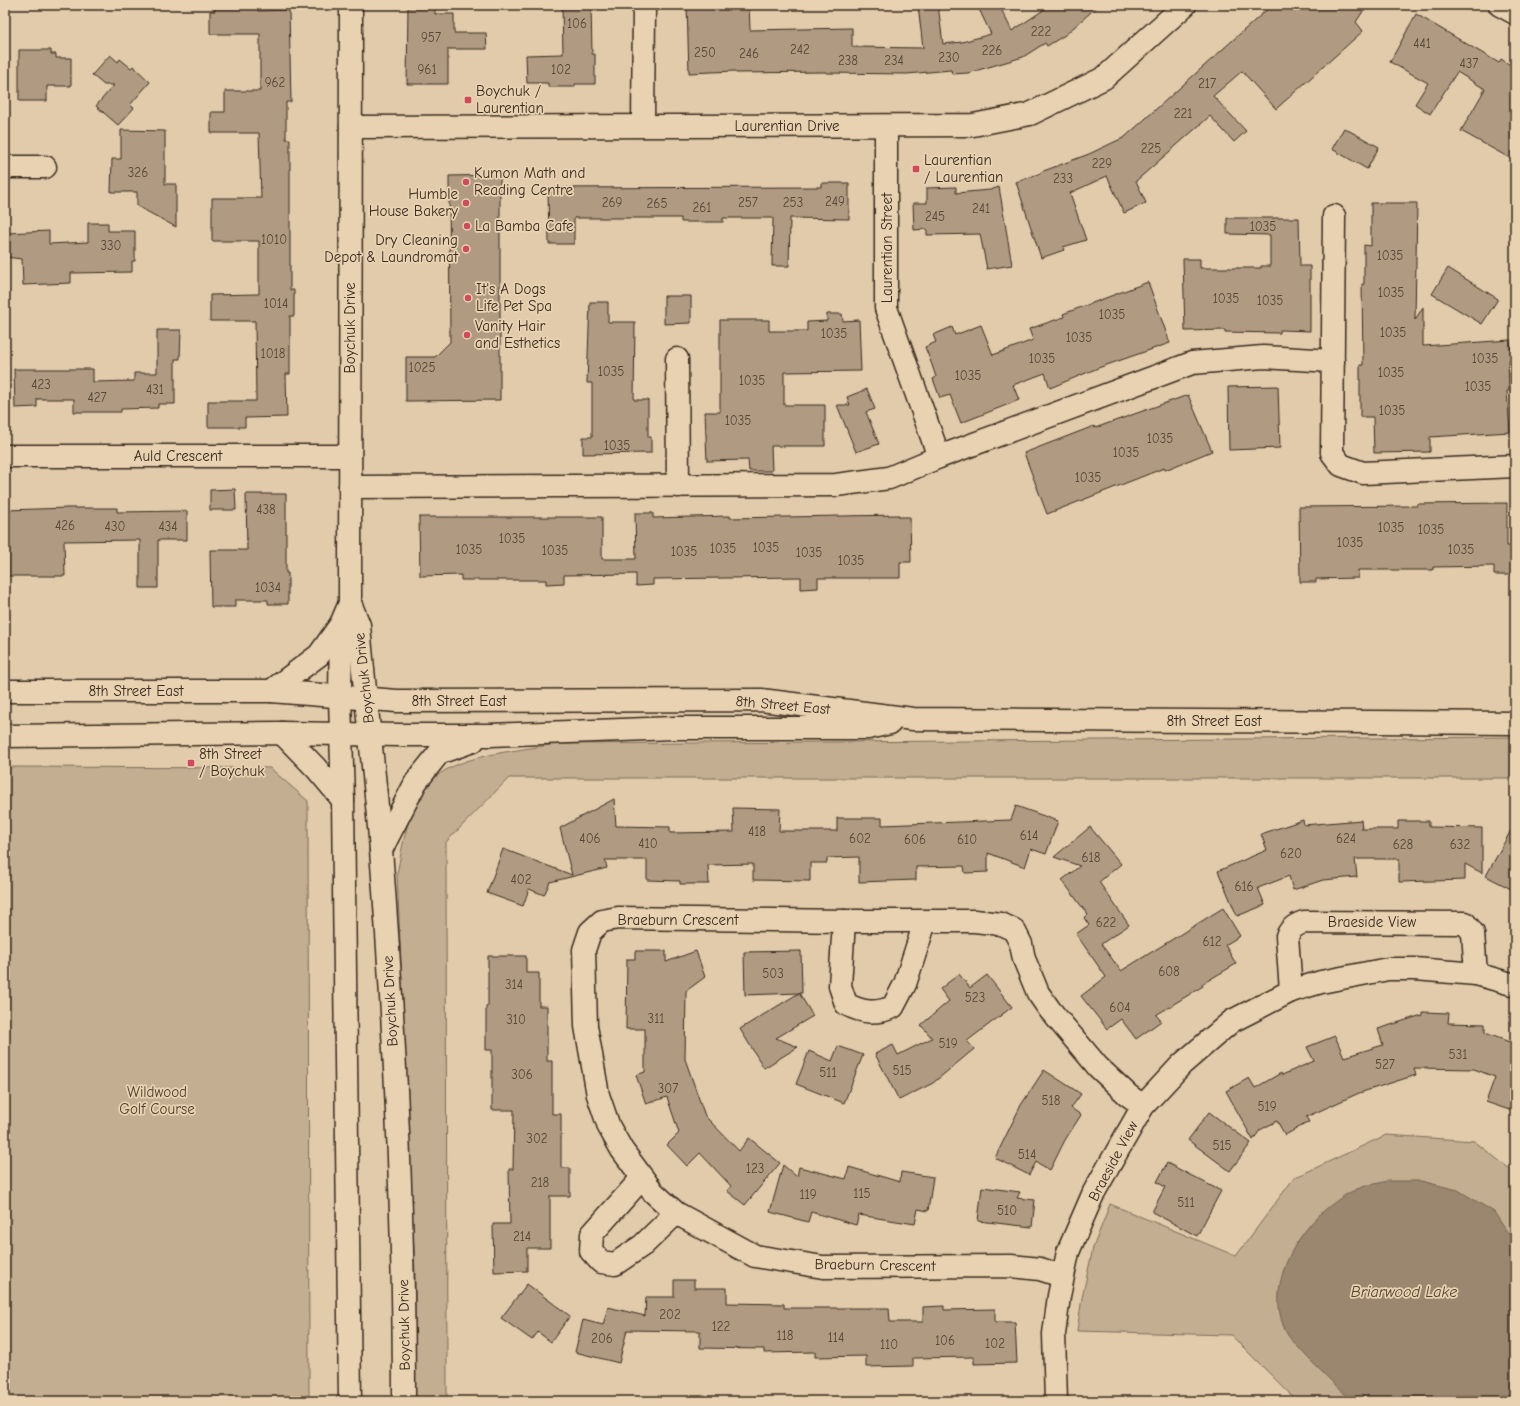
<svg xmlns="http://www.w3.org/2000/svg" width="1520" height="1406" font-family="'Comic Neue',sans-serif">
  <rect width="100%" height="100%" fill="#e1cbab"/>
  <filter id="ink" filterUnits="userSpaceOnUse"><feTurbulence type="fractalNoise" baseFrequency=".025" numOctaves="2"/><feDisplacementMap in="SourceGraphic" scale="8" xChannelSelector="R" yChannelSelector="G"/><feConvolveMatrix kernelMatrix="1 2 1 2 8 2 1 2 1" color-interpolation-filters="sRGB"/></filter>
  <g filter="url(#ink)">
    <g fill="#c3ae91" stroke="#7f6c58">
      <path d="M 1515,737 L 1515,778 L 509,778 L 446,842 L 447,1401 L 415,1401 L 415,1272 L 397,874 C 403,844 408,806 429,783 C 455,754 519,751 555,744 Z"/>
      <path d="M 5,767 L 270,768 L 308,801 L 309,1401 L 5,1401 Z"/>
      <path d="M 1386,1135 L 1474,1141 L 1515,1173 L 1515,1401 L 1297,1401 L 1231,1335 L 1077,1331 L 1082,1298 L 1093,1248 L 1110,1204 L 1236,1256 L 1294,1178 Z"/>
    </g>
    <path fill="#9b8770" stroke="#75624f" d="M 1387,1181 L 1421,1181 L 1458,1190 L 1494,1212 L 1515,1244 L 1515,1401 L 1351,1401 C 1334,1382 1314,1366 1298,1347 C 1294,1342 1289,1338 1286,1332 C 1260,1278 1308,1211 1357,1189 C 1366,1185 1377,1184 1387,1181 Z"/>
    <g fill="#b09b82" stroke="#3b2a1e">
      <path d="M 215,5 L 258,5 L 258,11 L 289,10 L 291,102 L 286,102 L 286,139 L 290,139 L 290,290 L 294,290 L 294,316 L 290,316 L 290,374 L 286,374 L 287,417 L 245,418 L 245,427 L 208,427 L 208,401 L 256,401 L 255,321 L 210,321 L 210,295 L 259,294 L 259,241 L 212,241 L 212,198 L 261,198 L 259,133 L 211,133 L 211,112 L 225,112 L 225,91 L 260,91 L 260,34 L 210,34 L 210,11 L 215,11 Z"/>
      <path d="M 408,5 L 435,5 L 435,14 L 454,14 L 454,33 L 486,33 L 487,49 L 448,49 L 448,84 L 407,84 Z"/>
      <path d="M 562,5 L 591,5 L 592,54 L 595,54 L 595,84 L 575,84 L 575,87 L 548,87 L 548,83 L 527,83 L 526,55 L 563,54 Z"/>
      <path d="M 687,5 L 749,5 L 750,30 L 852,28 L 852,47 L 923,48 L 918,5 L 938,5 L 943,44 L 962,42 L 991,34 L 977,5 L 999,5 L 1012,31 L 1051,5 L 1099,5 L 1065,35 L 1047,46 L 1045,43 L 1023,57 L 968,73 L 952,74 L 951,70 L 907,74 L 826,73 L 826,72 L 736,73 L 735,71 L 689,73 Z"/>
      <path d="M 1272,5 L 1367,5 L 1356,22 L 1363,31 L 1276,109 L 1242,71 L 1213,96 L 1246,131 L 1234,142 L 1210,116 L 1136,181 L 1146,203 L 1124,213 L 1107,176 L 1070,193 L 1086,240 L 1063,247 L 1064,250 L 1041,258 L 1016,182 L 1041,173 L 1041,172 L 1089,154 L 1125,137 Z"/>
      <path d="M 1416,14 L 1499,63 L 1501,59 L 1515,68 L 1515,161 L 1461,131 L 1485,89 L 1457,72 L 1430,114 L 1415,104 L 1428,83 L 1390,62 Z"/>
      <path d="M 19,50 L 51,50 L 51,54 L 56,54 L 56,58 L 71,58 L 71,86 L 47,86 L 47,101 L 19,101 Z"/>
      <path d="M 110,55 L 118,62 L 120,59 L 131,68 L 133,66 L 150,82 L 130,105 L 134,108 L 118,125 L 96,106 L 114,85 L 104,85 L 92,75 Z"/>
      <path d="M 1344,128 L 1379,147 L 1367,169 L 1332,149 Z"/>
      <path d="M 121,130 L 165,131 L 165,184 L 176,184 L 176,227 L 137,206 L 137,192 L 111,192 L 112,159 L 121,159 Z"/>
      <path d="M 500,175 L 500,400 L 406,401 L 406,357 L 435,357 L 450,342 L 449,176 Z"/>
      <path d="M 821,183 L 849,183 L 849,219 L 790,218 L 789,266 L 772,266 L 773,218 L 723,218 L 723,222 L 681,222 L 681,218 L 574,218 L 574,244 L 549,244 L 548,188 L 821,187 Z"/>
      <path d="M 956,187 L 956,193 L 990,190 L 999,187 L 1012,265 L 987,269 L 980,234 L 927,235 L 927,229 L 914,230 L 913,203 L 927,203 L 927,188 Z"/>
      <path d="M 1371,203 L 1417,203 L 1415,320 L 1423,307 L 1423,346 L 1510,340 L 1512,361 L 1508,361 L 1509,391 L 1507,391 L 1510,432 L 1430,437 L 1430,452 L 1374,453 L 1373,417 L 1360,417 L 1360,365 L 1363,365 L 1362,284 L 1364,284 L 1364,245 L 1371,246 Z"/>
      <path d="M 1227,218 L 1299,218 L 1300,266 L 1310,266 L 1310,331 L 1280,330 L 1280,333 L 1225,332 L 1225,330 L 1185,331 L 1183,259 L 1200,259 L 1200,268 L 1261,268 L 1261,266 L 1270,266 L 1270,235 L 1227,234 Z"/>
      <path d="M 88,223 L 108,223 L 108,231 L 135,231 L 135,261 L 132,261 L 132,272 L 71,273 L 71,283 L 23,285 L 22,259 L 5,257 L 5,233 L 49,231 L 49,244 L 88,242 Z"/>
      <path d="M 1448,268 L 1498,299 L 1482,324 L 1432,294 Z"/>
      <path d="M 1148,282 L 1170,343 L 1098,368 L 1050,388 L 1045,373 L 1013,385 L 1019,400 L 961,423 L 950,395 L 940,398 L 933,379 L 936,377 L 932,365 L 925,347 L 936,342 L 933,335 L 952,327 L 955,335 L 981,325 L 993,355 L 1033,340 L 1029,329 L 1064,317 L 1063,314 Z"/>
      <path d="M 664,296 L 691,296 L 691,323 L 664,324 Z"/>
      <path d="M 590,302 L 608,302 L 608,322 L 635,322 L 634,400 L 648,400 L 648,437 L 651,437 L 651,453 L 583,454 L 583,437 L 592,437 L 592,383 L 587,383 Z"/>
      <path d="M 827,314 L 842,314 L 843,321 L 859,320 L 861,371 L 784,372 L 784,405 L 825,405 L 825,446 L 771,446 L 772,471 L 749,471 L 748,460 L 707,461 L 705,412 L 720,412 L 720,320 L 769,320 L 769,331 L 807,331 L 807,322 L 827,321 Z"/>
      <path d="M 157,330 L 181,330 L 180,359 L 175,359 L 175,404 L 158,404 L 158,408 L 121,409 L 121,412 L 74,412 L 74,399 L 37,399 L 37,407 L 15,408 L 14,369 L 93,369 L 93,382 L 134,381 L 134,373 L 157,373 Z"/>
      <path d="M 1278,386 L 1280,448 L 1229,450 L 1228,387 Z"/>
      <path d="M 867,389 L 875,409 L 866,412 L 879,444 L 856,452 L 837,405 L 850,405 L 847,397 Z"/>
      <path d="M 1188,395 L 1212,451 L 1165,470 L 1164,468 L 1047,514 L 1024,453 L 1094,426 L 1095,428 Z"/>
      <path d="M 235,489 L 236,510 L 210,510 L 210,490 Z"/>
      <path d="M 246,494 L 286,494 L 286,573 L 288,573 L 288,604 L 268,604 L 268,600 L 235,600 L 235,607 L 211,607 L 210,550 L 247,550 Z"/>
      <path d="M 1507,503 L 1507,546 L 1515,546 L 1515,575 L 1494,575 L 1494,566 L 1433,567 L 1433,570 L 1358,570 L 1358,578 L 1316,579 L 1316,582 L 1300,582 L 1299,507 L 1417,506 L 1417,504 Z"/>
      <path d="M 69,508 L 117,508 L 117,512 L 187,511 L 187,540 L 158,540 L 158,588 L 140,588 L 140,540 L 64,541 L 65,576 L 5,576 L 5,510 Z"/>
      <path d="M 635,513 L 653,513 L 653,518 L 730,516 L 730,518 L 899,515 L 899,517 L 910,517 L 911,562 L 900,562 L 900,578 L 818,578 L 818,588 L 801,589 L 801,577 L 653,579 L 653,585 L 636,586 L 636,574 L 564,575 L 564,583 L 546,584 L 546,580 L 461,580 L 461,575 L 420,576 L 419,517 L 602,517 L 602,559 L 636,559 Z"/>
      <path d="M 614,799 L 616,826 L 670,827 L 670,833 L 734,832 L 733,808 L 780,809 L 779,831 L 837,831 L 837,818 L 882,818 L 882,825 L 1011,820 L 1016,806 L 1058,821 L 1046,854 L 1031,849 L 1025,867 L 988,853 L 988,872 L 965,873 L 964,866 L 916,867 L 916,880 L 859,882 L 859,857 L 827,858 L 827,863 L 810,863 L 810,881 L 753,880 L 753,864 L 708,865 L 709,884 L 680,884 L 680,881 L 647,880 L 647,860 L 605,860 L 607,868 L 550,882 L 544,895 L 529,889 L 523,906 L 487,893 L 503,849 L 572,875 L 560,828 Z"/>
      <path d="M 1303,820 L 1304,825 L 1361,820 L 1362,829 L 1398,829 L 1398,821 L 1429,821 L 1429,827 L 1482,828 L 1482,873 L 1465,864 L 1465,880 L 1399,882 L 1399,859 L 1355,859 L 1357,877 L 1323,880 L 1293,890 L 1289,876 L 1258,888 L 1265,905 L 1237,916 L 1218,871 L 1267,850 L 1261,834 Z"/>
      <path d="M 1515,823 L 1515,891 L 1486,876 Z"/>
      <path d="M 1090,827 L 1121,864 L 1099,882 L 1129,925 L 1101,944 L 1121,971 L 1223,908 L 1240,936 L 1225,945 L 1236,964 L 1202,984 L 1203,986 L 1156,1015 L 1161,1021 L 1136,1039 L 1121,1019 L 1107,1029 L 1081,996 L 1106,977 L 1076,934 L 1089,925 L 1084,918 L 1088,915 L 1062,880 L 1080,866 L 1054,857 Z"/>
      <path d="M 635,951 L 666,951 L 666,962 L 696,951 L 705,977 L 686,991 L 685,1059 L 705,1116 L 739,1151 L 749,1138 L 780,1163 L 745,1205 L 727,1191 L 731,1186 L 700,1153 L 687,1166 L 667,1145 L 679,1133 L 667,1097 L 646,1104 L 636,1075 L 645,1072 L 645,1029 L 626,1029 L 627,959 L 635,959 Z"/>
      <path d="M 801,951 L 802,993 L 799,993 L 813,1016 L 776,1038 L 798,1047 L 764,1068 L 740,1029 L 799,993 L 745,995 L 744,952 Z"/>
      <path d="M 488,956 L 526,956 L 526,973 L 539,973 L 539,1006 L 547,1006 L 547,1061 L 552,1061 L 552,1114 L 561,1114 L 561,1168 L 570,1168 L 570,1196 L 550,1196 L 550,1248 L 527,1248 L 527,1271 L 494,1272 L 493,1224 L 510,1224 L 509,1169 L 513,1169 L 514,1110 L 492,1110 L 492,1050 L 486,1050 L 486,1006 L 488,1006 Z"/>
      <path d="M 959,974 L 970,988 L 987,975 L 1012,1007 L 967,1041 L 974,1049 L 933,1083 L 899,1100 L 875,1054 L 893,1045 L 898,1055 L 932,1038 L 921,1025 L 949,1001 L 940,989 Z"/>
      <path d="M 1422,1012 L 1449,1013 L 1448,1023 L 1485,1024 L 1485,1033 L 1515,1044 L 1515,1112 L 1486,1102 L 1495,1077 L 1474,1069 L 1414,1068 L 1416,1075 L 1359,1093 L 1306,1117 L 1309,1122 L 1285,1135 L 1277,1121 L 1260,1130 L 1253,1140 L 1226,1091 L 1249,1078 L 1255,1088 L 1281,1073 L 1282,1075 L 1314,1061 L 1307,1047 L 1335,1036 L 1344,1057 L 1383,1045 L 1378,1029 L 1422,1015 Z"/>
      <path d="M 838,1046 L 863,1055 L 844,1103 L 796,1084 L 809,1051 L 832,1061 Z"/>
      <path d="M 1044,1070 L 1081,1094 L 1071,1108 L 1081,1115 L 1065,1140 L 1050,1170 L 1036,1162 L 1029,1175 L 995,1158 L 1021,1105 Z"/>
      <path d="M 1209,1112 L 1251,1143 L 1230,1171 L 1188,1140 Z"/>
      <path d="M 1167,1163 L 1221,1191 L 1197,1236 L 1152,1212 L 1165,1187 L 1157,1182 Z"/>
      <path d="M 783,1165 L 797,1177 L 799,1167 L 846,1179 L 849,1167 L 900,1182 L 901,1172 L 933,1177 L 928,1211 L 918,1209 L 915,1224 L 859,1215 L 856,1225 L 811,1212 L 808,1222 L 770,1212 Z"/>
      <path d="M 982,1187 L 1020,1192 L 1017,1198 L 1035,1200 L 1032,1227 L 978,1221 Z"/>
      <path d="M 674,1280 L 694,1280 L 694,1288 L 727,1288 L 727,1303 L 784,1304 L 784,1308 L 889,1308 L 890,1322 L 923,1322 L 923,1307 L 944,1306 L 944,1310 L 995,1309 L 995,1322 L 1015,1322 L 1017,1363 L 974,1364 L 974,1357 L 913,1358 L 913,1366 L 866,1367 L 866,1356 L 815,1357 L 815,1352 L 764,1353 L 764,1349 L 700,1348 L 700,1331 L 627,1330 L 619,1363 L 575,1352 L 583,1320 L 603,1325 L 608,1307 L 645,1316 L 646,1297 L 674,1297 Z"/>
      <path d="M 527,1284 L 570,1316 L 551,1342 L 538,1332 L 532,1340 L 501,1318 Z"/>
    </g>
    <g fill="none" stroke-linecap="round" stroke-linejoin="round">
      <defs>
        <g id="street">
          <path d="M 1500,5 L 1515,13"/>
          <path d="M 643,125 L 644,5"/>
          <path d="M 886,126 L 886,308 L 939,457"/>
          <path d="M 351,127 L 973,125 L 1030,114 L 1104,78 L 1185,5"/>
          <path d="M 5,167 L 45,167"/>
          <path d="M 1334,216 L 1332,453 L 1341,465 L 1363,473 L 1515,466"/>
          <path d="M 677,359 L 678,486"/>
          <path d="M 5,456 L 350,456"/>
          <path d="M 350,487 L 836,485 L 889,478 L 939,457 L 1192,363 L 1263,357 L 1333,361"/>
          <path d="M 844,921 L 840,986 L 846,1004 C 863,1013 876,1014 893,1007 L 905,984 L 925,922"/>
          <path d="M 1291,991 L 1287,936 C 1291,928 1295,925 1304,922 L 1465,923 L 1473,933 L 1476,974"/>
          <path d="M 642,1178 L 592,1234 L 591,1251 L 601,1262 L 615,1264 L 643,1245 L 676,1213"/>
          <path d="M 1062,1276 L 1040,1269 L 1011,1266 L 823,1267 L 755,1256 L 676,1213 L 653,1192 L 622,1150 L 609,1127 L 598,1095 L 586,1026 L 584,950 L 590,932 L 602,921 L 618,918 L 844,921 L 975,921 L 1001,924 L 1014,930 L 1021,944 L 1024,959 L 1038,993 L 1050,1010 L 1098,1067 L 1128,1095 L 1143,1106"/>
          <path d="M 1056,1401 L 1054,1334 L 1059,1296 L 1068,1252 L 1094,1192 L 1143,1106 L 1182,1064 L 1232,1021 L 1291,991 L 1321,982 L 1388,969 L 1415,969 L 1476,974 L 1515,985"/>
        </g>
        <g id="secondary">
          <path d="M 351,5 L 350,603 L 359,625 C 365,700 375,775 381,850 C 395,1033 404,1217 404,1401"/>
          <path d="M 350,603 L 341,624 L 340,698 L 343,800 L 350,1401"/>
          <path d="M 5,691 L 271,691 L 397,701 L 761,700 L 913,719 L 1515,723"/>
          <path d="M 271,691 L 319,655 L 341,624"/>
          <path d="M 282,733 L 316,768 L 343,800"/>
          <path d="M 5,736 L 282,733 L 399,735 L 491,735 L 674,728 L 868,728 L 890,723"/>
          <path d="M 381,850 L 416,782 L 439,753 L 473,741"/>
        </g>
      </defs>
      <use href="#street" stroke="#3b2a1e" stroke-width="25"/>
      <use href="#secondary" stroke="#3b2a1e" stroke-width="25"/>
      <use href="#street" stroke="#e8d2b1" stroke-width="22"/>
      <use href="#secondary" stroke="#e8d2b1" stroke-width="22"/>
    </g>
  </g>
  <g fill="#d1495b" stroke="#e8d2b1" stroke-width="1.5">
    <rect x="464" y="96" width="8" height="8" rx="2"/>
    <rect x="912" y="165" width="8" height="8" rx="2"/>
    <circle cx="466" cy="182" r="4"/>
    <circle cx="466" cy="203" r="4"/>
    <circle cx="467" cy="226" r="4"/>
    <circle cx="466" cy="249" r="4"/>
    <circle cx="468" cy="298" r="4"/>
    <circle cx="467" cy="335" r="4"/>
    <rect x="187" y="759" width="8" height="8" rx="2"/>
  </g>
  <g text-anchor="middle" stroke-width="3.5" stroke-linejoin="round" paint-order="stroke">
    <g font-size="13" fill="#584637">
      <text x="577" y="28">106</text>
      <text x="1041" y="36">222</text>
      <text x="431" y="42">957</text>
      <text x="1422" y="48">441</text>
      <text x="800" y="54">242</text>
      <text x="992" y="55">226</text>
      <text x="705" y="57">250</text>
      <text x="749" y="58">246</text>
      <text x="949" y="62">230</text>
      <text x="848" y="65">238</text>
      <text x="894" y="65">234</text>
      <text x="1469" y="68">437</text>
      <text x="427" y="74">961</text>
      <text x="561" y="74">102</text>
      <text x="275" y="87">962</text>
      <text x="1207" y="88">217</text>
      <text x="1183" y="118">221</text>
      <text x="1151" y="153">225</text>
      <text x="1102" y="168">229</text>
      <text x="138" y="177">326</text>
      <text x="1063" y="183">233</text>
      <text x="835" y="206">249</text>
      <text x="612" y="207">269</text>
      <text x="748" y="207">257</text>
      <text x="793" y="207">253</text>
      <text x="657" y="208">265</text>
      <text x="702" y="212">261</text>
      <text x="981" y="213">241</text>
      <text x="935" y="221">245</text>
      <text x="1263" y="231">1035</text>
      <text x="274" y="244">1010</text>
      <text x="111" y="250">330</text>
      <text x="1390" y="260">1035</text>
      <text x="1391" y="297">1035</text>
      <text x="1226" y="303">1035</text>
      <text x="1270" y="305">1035</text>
      <text x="276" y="308">1014</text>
      <text x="1112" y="319">1035</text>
      <text x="1393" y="337">1035</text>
      <text x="834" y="338">1035</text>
      <text x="1079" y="342">1035</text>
      <text x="273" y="358">1018</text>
      <text x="1042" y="363">1035</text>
      <text x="1485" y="363">1035</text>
      <text x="422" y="372">1025</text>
      <text x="611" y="376">1035</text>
      <text x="1391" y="377">1035</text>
      <text x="968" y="380">1035</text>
      <text x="752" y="385">1035</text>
      <text x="41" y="389">423</text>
      <text x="1478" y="391">1035</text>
      <text x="155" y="394">431</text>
      <text x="97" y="402">427</text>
      <text x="1392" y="415">1035</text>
      <text x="738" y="425">1035</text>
      <text x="1160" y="443">1035</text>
      <text x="617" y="450">1035</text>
      <text x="1126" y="457">1035</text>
      <text x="1088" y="482">1035</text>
      <text x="266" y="514">438</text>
      <text x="65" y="530">426</text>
      <text x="115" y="531">430</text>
      <text x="168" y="531">434</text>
      <text x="1391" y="532">1035</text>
      <text x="1431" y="534">1035</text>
      <text x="512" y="543">1035</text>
      <text x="1350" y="547">1035</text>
      <text x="766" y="552">1035</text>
      <text x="723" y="553">1035</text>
      <text x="469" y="554">1035</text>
      <text x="1461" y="554">1035</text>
      <text x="555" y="555">1035</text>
      <text x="684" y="556">1035</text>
      <text x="809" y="557">1035</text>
      <text x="851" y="565">1035</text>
      <text x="268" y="592">1034</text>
      <text x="757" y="836">418</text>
      <text x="1029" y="840">614</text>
      <text x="590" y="843">406</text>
      <text x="860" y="843">602</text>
      <text x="1346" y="843">624</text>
      <text x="915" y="844">606</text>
      <text x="967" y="844">610</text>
      <text x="648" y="848">410</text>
      <text x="1403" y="849">628</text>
      <text x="1460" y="849">632</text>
      <text x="1291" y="858">620</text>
      <text x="1091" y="862">618</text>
      <text x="521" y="884">402</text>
      <text x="1244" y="891">616</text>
      <text x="1106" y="927">622</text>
      <text x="1212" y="946">612</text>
      <text x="1169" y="976">608</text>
      <text x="773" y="978">503</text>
      <text x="514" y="989">314</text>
      <text x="975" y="1002">523</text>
      <text x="1120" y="1012">604</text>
      <text x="656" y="1023">311</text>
      <text x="516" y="1024">310</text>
      <text x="948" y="1048">519</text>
      <text x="1458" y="1059">531</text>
      <text x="1385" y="1069">527</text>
      <text x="902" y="1075">515</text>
      <text x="828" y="1077">511</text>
      <text x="522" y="1079">306</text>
      <text x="668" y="1093">307</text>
      <text x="1051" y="1105">518</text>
      <text x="1267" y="1111">519</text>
      <text x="537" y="1143">302</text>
      <text x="1222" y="1150">515</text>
      <text x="1027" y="1159">514</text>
      <text x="755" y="1173">123</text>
      <text x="540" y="1187">218</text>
      <text x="862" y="1198">115</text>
      <text x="808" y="1199">119</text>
      <text x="1186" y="1207">511</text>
      <text x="1007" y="1215">510</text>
      <text x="522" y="1241">214</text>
      <text x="670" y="1319">202</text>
      <text x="721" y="1331">122</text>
      <text x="785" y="1340">118</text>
      <text x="836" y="1342">114</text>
      <text x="602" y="1343">206</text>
      <text x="945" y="1345">106</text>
      <text x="995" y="1348">102</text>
      <text x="889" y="1349">110</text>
    </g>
    <g font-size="15" fill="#3b2a1e" stroke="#e8d2b1" text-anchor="start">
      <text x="476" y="96">Boychuk /<tspan x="476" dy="17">Laurentian</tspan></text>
      <text x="924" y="165">Laurentian<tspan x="924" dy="17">/ Laurentian</tspan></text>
      <text x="474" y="178">Kumon Math and<tspan x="474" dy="17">Reading Centre</tspan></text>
      <text x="458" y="199" text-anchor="end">Humble<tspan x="458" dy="17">House Bakery</tspan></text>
      <text x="475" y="231">La Bamba Cafe</text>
      <text x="458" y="245" text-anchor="end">Dry Cleaning<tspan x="458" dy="17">Depot &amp; Laundromat</tspan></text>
      <text x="476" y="294">It's A Dogs<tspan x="476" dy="17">Life Pet Spa</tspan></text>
      <text x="475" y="331">Vanity Hair<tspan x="475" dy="17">and Esthetics</tspan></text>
      <text x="199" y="759">8th Street<tspan x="199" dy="17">/ Boychuk</tspan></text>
    </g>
    <g font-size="15" fill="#3b2a1e" stroke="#e8d2b1">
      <text x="787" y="131">Laurentian Drive</text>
      <text transform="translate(887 248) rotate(-90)" y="5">Laurentian Street</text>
      <text transform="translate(350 328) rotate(-90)" y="5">Boychuk Drive</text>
      <text x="178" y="461">Auld Crescent</text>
      <text transform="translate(364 678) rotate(-96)" y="5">Boychuk Drive</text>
      <text x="136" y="696">8th Street East</text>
      <text x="459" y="706">8th Street East</text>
      <text transform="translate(783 705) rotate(5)" y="5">8th Street East</text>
      <text x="1214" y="726">8th Street East</text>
      <text x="678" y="925">Braeburn Crescent</text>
      <text x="1372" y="927">Braeside View</text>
      <text transform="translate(390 1001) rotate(-93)" y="5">Boychuk Drive</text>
      <text transform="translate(1113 1161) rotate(-62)" y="5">Braeside View</text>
      <text transform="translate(875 1265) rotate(1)" y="5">Braeburn Crescent</text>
      <text transform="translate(404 1325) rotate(-91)" y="5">Boychuk Drive</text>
    </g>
    <g font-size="15" fill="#4f3e2f" stroke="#e8d2b1">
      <text x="157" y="1097">Wildwood<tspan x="157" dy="17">Golf Course</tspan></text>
    </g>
    <g font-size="16" font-style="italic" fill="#534132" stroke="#e8d2b1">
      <text x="1404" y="1297">Briarwood Lake</text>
    </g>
  </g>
  <rect width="1520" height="1406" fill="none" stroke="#e8d2b1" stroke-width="20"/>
  <rect x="10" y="10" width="1500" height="1386" fill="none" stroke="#3b2a1e" stroke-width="1.5" filter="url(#ink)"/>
</svg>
